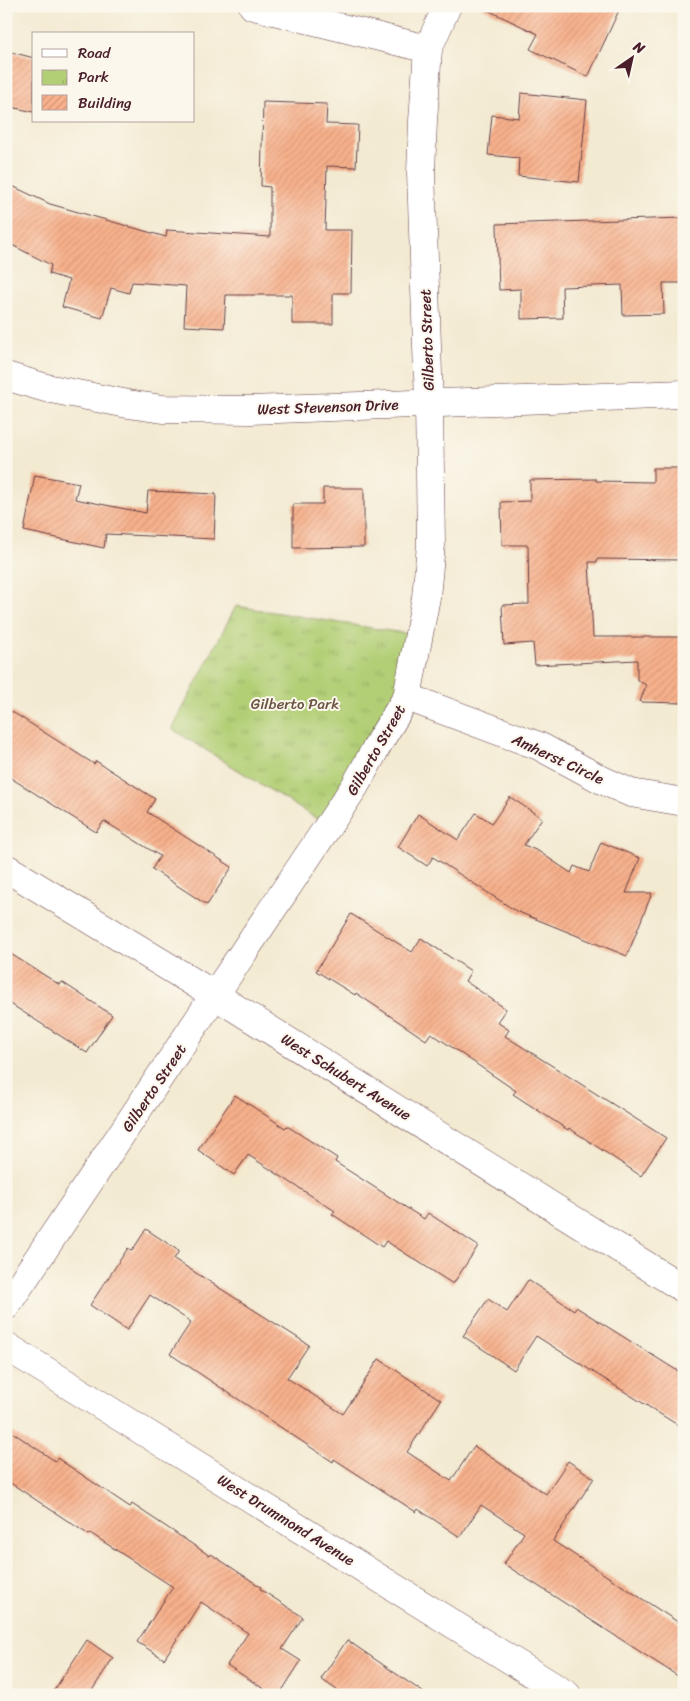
<svg xmlns="http://www.w3.org/2000/svg" width="690" height="1701" font-family="Sriracha,sans-serif">
  <defs>
    <pattern id="park-tufts" width="24" height="20" patternUnits="userSpaceOnUse" patternTransform="scale(1.25)"><rect width="24" height="20" fill="#b2cf76"/><path d="M3 7l-1-3M5 7V3M7 7l1-3M15 17l-1-3M17 17v-4M19 17l1-3" fill="none" stroke="#9bb166"/></pattern>
    <pattern id="building-hatch" width="6" height="6" patternUnits="userSpaceOnUse" patternTransform="scale(1.25)"><rect width="6" height="6" fill="#f7b08b"/><path d="M-1 1l2-2M0 6l6-6M5 7l2-2" fill="none" stroke="#d59778"/></pattern>
  </defs>
  <rect width="100%" height="100%" fill="#fbf7ec"/>
  <filter id="ink" filterUnits="userSpaceOnUse"><feTurbulence type="fractalNoise" baseFrequency=".02" numOctaves="2"/><feDisplacementMap in="SourceGraphic" scale="10" xChannelSelector="R" yChannelSelector="G"/><feConvolveMatrix kernelMatrix="1 2 1 2 8 2 1 2 1" color-interpolation-filters="sRGB"/></filter>
  <filter id="wash" filterUnits="userSpaceOnUse"><feTurbulence type="fractalNoise" baseFrequency=".0096" numOctaves="4" result="noise"/><feDisplacementMap in="SourceGraphic" scale="20" xChannelSelector="R" yChannelSelector="G"/><feGaussianBlur stdDeviation="1.12" result="paint"/><feColorMatrix in="noise" values="0 0 0 0 0 0 0 0 0 0 0 0 0 0 0 0 0 1.4 0 .05"/><feComposite in="paint" operator="in"/></filter>
  <g filter="url(#wash)">
    <rect width="100%" height="100%" fill="#f3ead2"/>
    <path fill="url(#park-tufts)" stroke="#7e7750" d="M 236,606 L 415,635 L 401,696 L 325,824 L 172,729 Z"/>
    <g id="blocks">
      <g fill="url(#building-hatch)">
        <path d="M 479,6 L 621,6 L 588,77 L 530,49 L 538,34 Z"/>
        <path d="M 11,52 L 34,58 L 34,112 L 6,106 L 6,72 Z"/>
        <path d="M 521,93 L 587,100 L 579,182 L 518,176 L 519,158 L 488,155 L 492,115 L 519,118 Z"/>
        <path d="M 263,102 L 327,104 L 326,124 L 358,125 L 356,167 L 327,166 L 325,230 L 352,230 L 351,293 L 333,293 L 333,324 L 292,324 L 292,295 L 226,295 L 224,328 L 184,326 L 186,286 L 132,282 L 129,293 L 111,288 L 102,318 L 62,307 L 69,280 L 49,274 L 51,265 L 6,242 L 6,183 L 50,204 L 166,237 L 167,230 L 270,237 L 270,187 L 261,186 Z"/>
        <path d="M 682,218 L 684,283 L 663,283 L 664,314 L 623,315 L 622,285 L 562,287 L 563,318 L 521,319 L 521,289 L 499,290 L 497,224 Z"/>
        <path d="M 653,468 L 684,468 L 684,560 L 597,559 L 597,562 L 589,562 L 593,637 L 684,637 L 684,703 L 640,702 L 646,685 L 637,680 L 637,660 L 535,665 L 533,643 L 504,645 L 502,605 L 529,604 L 528,545 L 502,545 L 501,502 L 530,501 L 530,480 L 596,479 L 596,481 L 653,482 Z"/>
        <path d="M 35,475 L 79,483 L 75,499 L 146,513 L 148,491 L 216,494 L 214,539 L 106,534 L 104,548 L 24,531 Z"/>
        <path d="M 323,488 L 364,488 L 364,547 L 293,548 L 293,504 L 323,504 Z"/>
        <path d="M 6,708 L 94,764 L 96,761 L 155,799 L 147,812 L 232,867 L 207,905 L 152,869 L 160,856 L 104,821 L 96,832 L 6,775 Z"/>
        <path d="M 510,797 L 542,818 L 524,845 L 538,851 L 571,873 L 574,866 L 589,872 L 601,842 L 640,858 L 626,893 L 652,893 L 627,956 L 516,911 L 433,857 L 427,866 L 398,847 L 418,814 L 458,840 L 476,813 L 492,823 Z"/>
        <path d="M 351,914 L 412,952 L 421,938 L 471,971 L 465,981 L 506,1009 L 497,1022 L 509,1030 L 505,1036 L 666,1138 L 641,1176 L 569,1128 L 568,1130 L 513,1094 L 516,1091 L 431,1033 L 426,1040 L 356,993 L 355,995 L 316,971 Z"/>
        <path d="M 6,951 L 60,985 L 62,982 L 112,1015 L 87,1053 L 6,1001 Z"/>
        <path d="M 235,1095 L 285,1128 L 287,1126 L 337,1158 L 335,1162 L 424,1219 L 428,1213 L 478,1246 L 453,1284 L 386,1241 L 382,1247 L 332,1214 L 335,1211 L 248,1155 L 234,1175 L 198,1150 Z"/>
        <path d="M 146,1229 L 179,1251 L 174,1259 L 309,1345 L 287,1378 L 343,1414 L 379,1359 L 441,1400 L 407,1452 L 451,1481 L 474,1446 L 546,1494 L 568,1461 L 594,1478 L 553,1541 L 684,1626 L 684,1680 L 504,1564 L 524,1533 L 481,1505 L 460,1537 L 418,1509 L 416,1512 L 334,1459 L 333,1462 L 170,1354 L 191,1322 L 150,1295 L 127,1330 L 90,1305 L 128,1248 L 132,1251 Z"/>
        <path d="M 528,1280 L 574,1310 L 576,1307 L 684,1375 L 684,1429 L 536,1336 L 514,1370 L 463,1336 L 488,1299 L 507,1312 Z"/>
        <path d="M 6,1428 L 55,1461 L 57,1458 L 130,1507 L 132,1504 L 210,1556 L 211,1554 L 261,1587 L 260,1589 L 303,1617 L 282,1649 L 301,1661 L 279,1695 L 273,1695 L 227,1665 L 248,1633 L 201,1602 L 164,1659 L 137,1642 L 173,1587 L 90,1533 L 89,1535 L 6,1480 Z"/>
        <path d="M 87,1640 L 113,1658 L 89,1695 L 51,1695 Z"/>
        <path d="M 347,1640 L 427,1695 L 344,1695 L 321,1679 Z"/>
      </g>
    </g>
  </g>
  <g filter="url(#ink)">
    <use href="#blocks" fill-opacity="0" stroke="#633d44" stroke-width="1"/>
    <g fill="none" stroke-linecap="round" stroke-linejoin="round">
      <defs>
        <g id="minor">
          <path d="M 253,6 L 428,49"/>
          <path d="M 6,376 L 46,388 L 128,404 L 163,409 L 250,410 L 684,394"/>
          <path d="M 407,697 L 539,746 L 602,780 L 631,793 L 684,802"/>
          <path d="M 6,868 L 216,996 L 684,1289"/>
          <path d="M 6,1306 L 355,786 L 381,739 L 407,697 L 426,597 L 431,545 L 429,403 L 421,172 L 423,121 L 428,49 L 447,6"/>
          <path d="M 6,1346 L 567,1695"/>
        </g>
      </defs>
      <use href="#minor" stroke="#633d44" stroke-width="29"/>
      <use href="#minor" stroke="#fff" stroke-width="28"/>
    </g>
  </g>
  <g text-anchor="middle" stroke-width="4" stroke-linejoin="round" paint-order="stroke">
    <g font-size="15" fill="#4a1f2b" stroke="#fbf7ec">
      <text transform="translate(427 340) rotate(-92)" y="5">Gilberto Street</text>
      <text transform="translate(328 407) rotate(-2)" y="5">West Stevenson Drive</text>
      <text transform="translate(376 750) rotate(-60)" y="5">Gilberto Street</text>
      <text transform="translate(558 759) rotate(25)" y="5">Amherst Circle</text>
      <text transform="translate(346 1077) rotate(32)" y="5">West Schubert Avenue</text>
      <text transform="translate(154 1088) rotate(-56)" y="5">Gilberto Street</text>
      <text transform="translate(286 1520) rotate(32)" y="5">West Drummond Avenue</text>
    </g>
    <g font-size="15" fill="#695442" stroke="#fbf7ec">
      <text x="295" y="709">Gilberto Park</text>
    </g>
  </g>
  <rect width="690" height="1701" fill="none" stroke="#fbf7ec" stroke-width="25"/>
  <rect x="32" y="32" width="162" height="90" fill="#fbf7ec" stroke="#b4a19f"/>
  <rect x="42" y="49" width="25" height="8" fill="#ffffff" stroke="#b4a19f"/>
  <text x="78" y="58" font-size="15" fill="#4a1f2b">Road</text>
  <rect x="42" y="70" width="25" height="15" fill="url(#park-tufts)" stroke="#b4a19f"/>
  <text x="78" y="82" font-size="15" fill="#4a1f2b">Park</text>
  <rect x="42" y="95" width="25" height="15" fill="url(#building-hatch)" stroke="#b4a19f"/>
  <text x="78" y="108" font-size="15" fill="#4a1f2b">Building</text>
  <g transform="translate(632 58) rotate(34)" stroke="#fbf7ec" stroke-width="4" paint-order="stroke">
  <path d="M0-4L9 19L0 12L-9 19Z" fill="#4a1f2b"/>
  <text y="-8" font-size="14" font-weight="bold" text-anchor="middle" fill="#4a1f2b">N</text>
  </g>
</svg>
